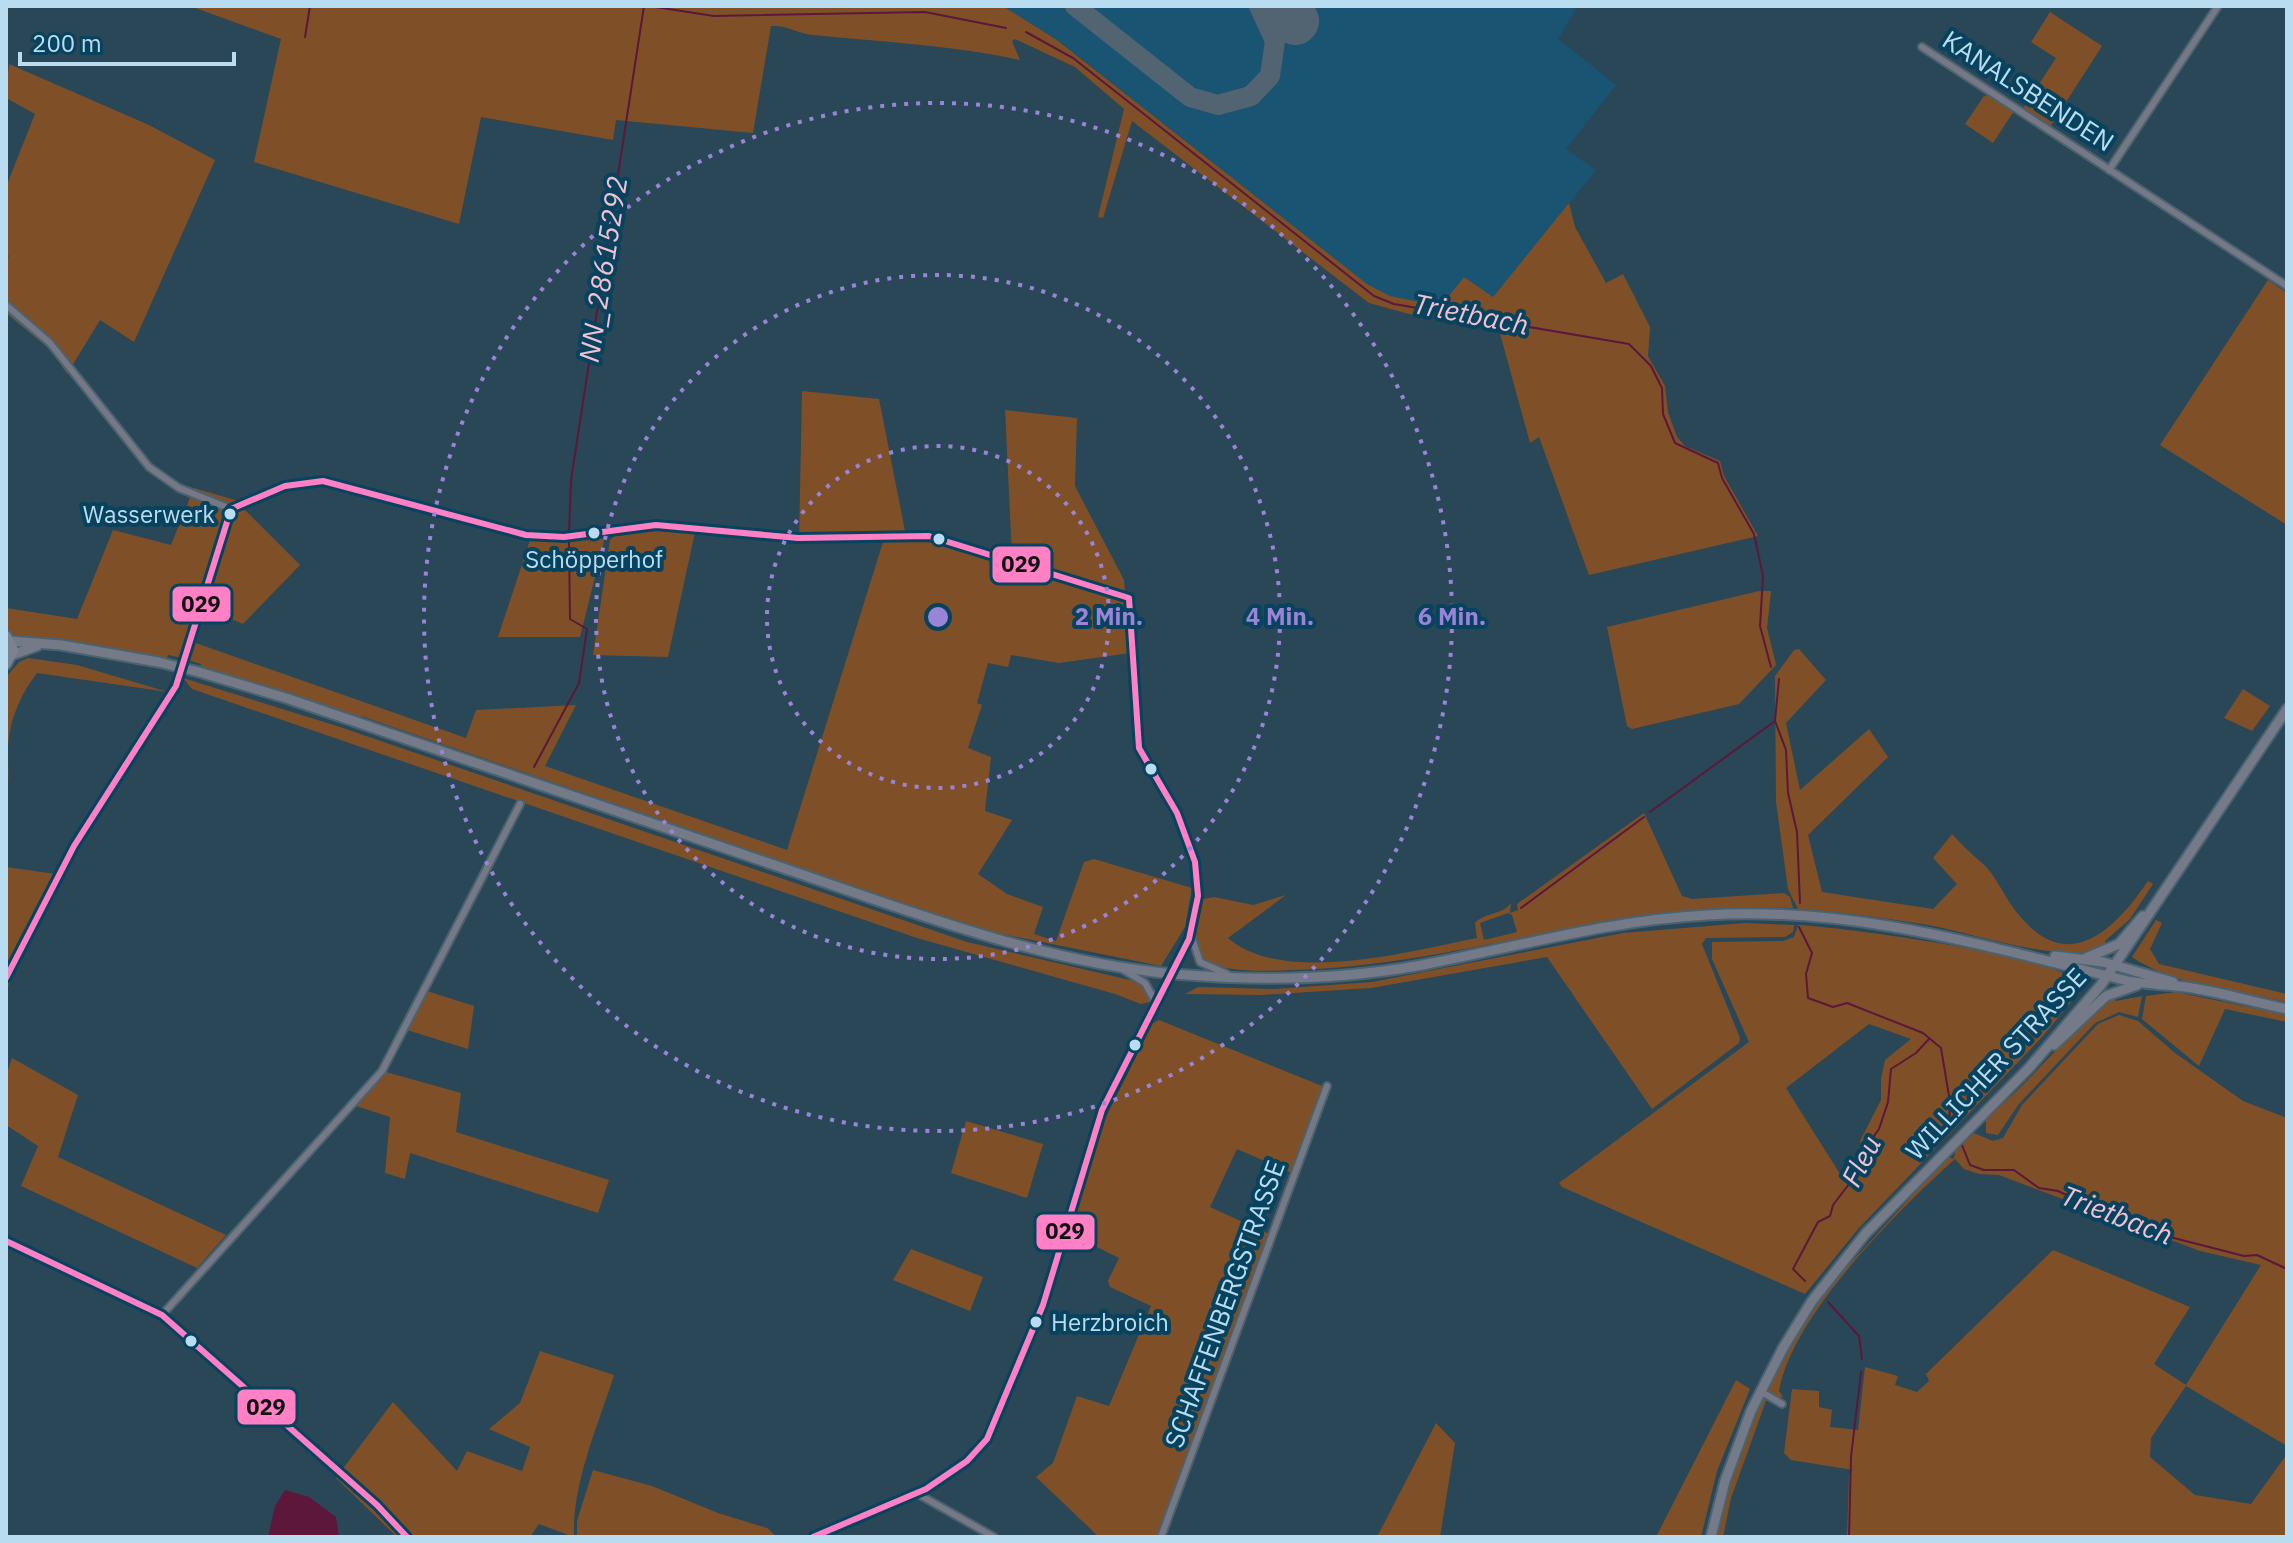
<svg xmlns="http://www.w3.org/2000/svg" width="2293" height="1543" font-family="'IBM Plex Sans',sans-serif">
  <rect width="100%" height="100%" fill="#294756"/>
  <path fill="#1a5473" d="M 1003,6 L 1578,6 L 1558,39 L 1616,85 L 1566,149 L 1596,170 L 1493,297 L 1441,306 L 1390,296 L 1367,284 L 1058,40 Z"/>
  <g fill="#7f5028" fill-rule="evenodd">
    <path d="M 190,6 L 1003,6 L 1057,40 L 1367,284 L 1390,296 L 1441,306 L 1464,277 L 1493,297 L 1569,203 L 1575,227 L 1606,283 L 1623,274 L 1650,327 L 1648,356 L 1665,386 L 1668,412 L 1677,437 L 1685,446 L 1720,461 L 1724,476 L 1758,536 L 1589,575 L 1539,437 L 1530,443 L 1498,326 L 1409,314 L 1369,303 L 1132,121 L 1103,218 L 1098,217 L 1124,109 L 1075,67 L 1015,39 L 1012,41 L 1020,60 C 951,45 883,42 814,35 C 799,34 787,25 771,26 L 753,133 L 616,120 L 613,140 L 481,117 L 459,224 L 254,162 L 281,39 Z"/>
    <path d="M 2050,12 L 2102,46 L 2050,127 L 2022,110 L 2056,58 L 2031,42 Z"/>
    <path d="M 9,64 L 149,125 L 215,160 L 134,342 L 100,320 L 67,374 L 52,351 L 6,313 L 6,260 L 9,256 L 6,253 L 6,187 L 35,114 L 6,98 Z"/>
    <path d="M 1989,95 L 2014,111 L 1993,143 L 1965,124 L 1984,96 Z"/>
    <path d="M 2268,280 L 2287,293 L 2287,525 L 2160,445 Z"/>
    <path d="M 802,391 L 879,399 L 905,531 L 933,533 L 1012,555 L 1005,410 L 1077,418 L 1075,486 L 1124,580 L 1130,653 L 1059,663 L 1011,655 L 1008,667 L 988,663 L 977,703 L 982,705 L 968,748 L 991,757 L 985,811 L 1012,820 L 978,874 L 1007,894 L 1043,907 L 1034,934 L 1056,941 L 1084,862 L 1094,859 L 1192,888 L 1185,927 L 1161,966 L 977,929 L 361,716 L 360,719 L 201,668 L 201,664 L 188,660 L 192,642 L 183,658 L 168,655 L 166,660 L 62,641 L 13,638 L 6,632 L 6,608 L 77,619 L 113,530 L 171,545 L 194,488 L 235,500 L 300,565 L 243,624 L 203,607 L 193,642 L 466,738 L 476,710 L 576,705 L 545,766 L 787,850 L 883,542 L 799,543 Z"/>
    <path d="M 655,528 L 695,532 L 668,657 L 593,655 L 610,540 L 618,533 Z"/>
    <path d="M 600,537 L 604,541 L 580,637 L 498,637 L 530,540 L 562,542 Z"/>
    <path d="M 1759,591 L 1771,591 L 1767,628 L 1776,665 L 1739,704 L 1632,729 L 1627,726 L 1607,627 Z"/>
    <path d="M 1799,649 L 1826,680 L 1786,723 L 1800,790 L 1869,729 L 1888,757 L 1808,835 L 1822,892 L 1933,909 L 1957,884 L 1933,858 L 1952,834 C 1961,844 1974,856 1982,863 C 1997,876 2005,899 2018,914 C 2068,976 2114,931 2148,881 L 2153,884 L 2130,919 L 2105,941 L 2105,948 C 2065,965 1972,933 1928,925 C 1885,918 1841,912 1798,909 L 1788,889 L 1776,802 L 1775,676 L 1794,650 Z"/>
    <path d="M 28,658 L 77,665 L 168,692 L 37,673 C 23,691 12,714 9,737 C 6,757 11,775 6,795 L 6,677 L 19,662 Z"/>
    <path d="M 183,678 L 337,726 L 967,942 L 1134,981 L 1147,990 L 1150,1002 L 1141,1004 L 1115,994 L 917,938 L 192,689 Z"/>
    <path d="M 2243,689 L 2270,706 L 2252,731 L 2224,718 Z"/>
    <path d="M 1644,813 L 1682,896 L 1692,899 L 1784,893 L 1790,897 L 1793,908 C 1740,907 1687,908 1634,917 C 1519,935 1409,967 1292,970 C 1263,971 1227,973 1202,960 L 1194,944 L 1203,899 L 1214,897 L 1253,905 L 1286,895 L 1228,938 C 1283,986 1411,951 1477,938 L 1475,923 C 1485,912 1503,915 1511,903 L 1510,913 L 1518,910 L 1517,904 ZM 1508,913 L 1512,915 L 1517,932 L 1484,940 L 1480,923 Z"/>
    <path d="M 6,867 L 63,875 L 6,990 Z"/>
    <path d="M 2156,920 L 2162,923 L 2150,949 L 2159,964 L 2287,994 L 2287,1002 C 2237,991 2175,986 2132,957 Z"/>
    <path d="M 1745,923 L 1794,925 L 1793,932 L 1785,937 L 1706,938 L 1702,944 L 1740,1038 L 1739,1043 L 1652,1109 L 1547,957 L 1371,988 L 1262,995 L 1185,994 L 1198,987 L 1274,989 L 1372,982 L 1623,933 Z"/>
    <path d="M 1798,925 C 1849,928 2054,955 2085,985 L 2043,1036 L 1859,1228 L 1805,1294 L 1562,1187 L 1559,1183 L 1749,1042 L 1712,959 L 1712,942 L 1783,941 L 1794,937 ZM 1869,1024 L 1911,1039 L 1885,1060 L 1881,1079 L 1881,1100 L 1860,1141 L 1859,1168 L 1845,1182 L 1786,1088 Z"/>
    <path d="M 427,991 L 474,1006 L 468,1049 L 407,1030 Z"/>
    <path d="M 2176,992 L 2287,1015 L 2287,1022 L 2225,1009 L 2199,1066 L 2142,1019 L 2146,996 Z"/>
    <path d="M 2113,996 L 2116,1001 L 2142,996 L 2138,1017 L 2119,1012 L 2095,1023 L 2018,1105 L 1998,1135 L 1986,1133 L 1986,1119 C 2032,1080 2068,1033 2113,996 Z"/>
    <path d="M 2119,1015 L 2138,1021 L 2175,1053 L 2243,1101 L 2287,1118 L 2287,1446 L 2186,1386 L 2151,1438 L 2150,1457 L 2195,1495 L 2251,1504 L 2287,1454 L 2287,1535 L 1847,1537 L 1849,1474 L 1853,1470 L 1791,1460 L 1784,1453 L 1792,1389 L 1819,1391 L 1819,1407 L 1832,1410 L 1830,1427 L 1858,1430 L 1865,1367 L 1898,1376 L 1895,1385 L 1917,1392 L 1929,1381 L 1926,1374 L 2053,1250 L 2190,1307 L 2154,1364 L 2186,1385 L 2261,1265 L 2200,1251 L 1999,1175 L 1979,1174 L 1964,1169 L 1955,1159 C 1897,1211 1792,1316 1779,1391 L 1783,1397 L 1777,1398 L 1767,1391 L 1788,1348 L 1825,1291 L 1938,1167 L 1949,1157 L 1954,1159 L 1955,1151 L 1974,1133 L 1993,1141 L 2003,1138 L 2022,1105 L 2098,1024 Z"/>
    <path d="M 1159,1020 L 1322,1086 L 1292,1173 L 1237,1149 L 1210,1207 L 1269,1234 L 1159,1537 L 1099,1537 L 1036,1477 L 1053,1463 L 1077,1396 L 1109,1406 L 1151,1306 L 1110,1287 L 1108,1281 L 1119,1258 L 1071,1234 L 1100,1129 L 1153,1023 Z"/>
    <path d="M 12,1058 L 78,1095 L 58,1157 L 226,1235 L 197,1268 L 21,1186 L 38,1146 L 6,1125 L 6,1076 Z"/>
    <path d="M 386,1072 L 461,1093 L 456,1132 L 609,1180 L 598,1213 L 410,1153 L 405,1179 L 385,1173 L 390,1117 L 356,1106 Z"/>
    <path d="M 966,1121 L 1043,1144 L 1027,1198 L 951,1173 Z"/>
    <path d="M 911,1249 L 983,1277 L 970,1311 L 893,1280 Z"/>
    <path d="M 540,1351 L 614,1375 C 598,1426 572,1483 574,1537 L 539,1524 L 530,1537 L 397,1537 L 336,1478 L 393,1402 L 457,1471 L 467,1451 L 522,1471 L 530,1447 L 489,1429 L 520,1403 Z"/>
    <path d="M 1736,1380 L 1750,1389 L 1717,1471 L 1701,1537 L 1656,1537 Z"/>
    <path d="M 1767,1398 L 1731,1498 L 1723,1537 L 1716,1537 C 1724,1491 1739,1440 1762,1399 Z"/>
    <path d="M 1436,1423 L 1455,1443 L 1440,1537 L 1377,1537 Z"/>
    <path d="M 593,1470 L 652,1486 L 718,1513 L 767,1528 L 777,1537 L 577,1537 L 577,1521 Z"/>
  </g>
  <path fill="#5c173b" d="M 285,1490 L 309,1497 L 336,1517 L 339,1537 L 268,1537 L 275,1506 Z"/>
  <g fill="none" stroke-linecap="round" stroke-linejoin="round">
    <g stroke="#5c173b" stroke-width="2">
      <path d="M 649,6 L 714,16 L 925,12 L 1006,28"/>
      <path d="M 1026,32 L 1073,58 L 1374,296 L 1394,304 L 1629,344 L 1651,366 L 1662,388 L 1663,414 L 1675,443 L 1718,463 L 1722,478 L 1754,534 L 1763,576 L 1760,626 L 1771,667"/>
      <path d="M 305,37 L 310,6"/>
      <path d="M 569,533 L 571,480 L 644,6"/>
      <path d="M 1779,679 L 1775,721 L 1786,750 L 1788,793 L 1797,832 L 1800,903"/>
      <path d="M 534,767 L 579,683 L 587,629 L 570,619 L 569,542"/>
      <path d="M 1650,812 L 1775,721"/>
      <path d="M 1521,908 L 1644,817"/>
      <path d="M 1799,927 L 1812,953 L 1806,974 L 1808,998 L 1833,1007 L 1847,1003 L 1923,1033 L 1941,1048 L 1950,1102 L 1949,1131"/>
      <path d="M 1962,1145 L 1970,1165 L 1984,1170 L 2014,1170 L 2039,1188 L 2058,1191 L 2108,1215 L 2142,1221 L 2160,1228 L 2170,1237 L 2244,1256 L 2257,1255 L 2287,1269"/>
      <path d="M 1805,1281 L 1793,1269 L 1818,1222 L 1830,1216 L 1833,1205 L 1862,1167 L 1866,1147 L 1879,1129 L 1888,1102 L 1891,1069 L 1916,1053 L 1929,1039"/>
      <path d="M 1828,1302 L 1859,1336 L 1862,1359"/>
      <path d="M 1849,1537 L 1851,1457 L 1861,1372"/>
    </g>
    <path stroke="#526472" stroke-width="20" d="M 1075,6 L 1190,97 L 1218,105 L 1251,96 L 1270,76 L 1275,41 L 1259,6"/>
    <path stroke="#526472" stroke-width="48" d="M 1276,6 L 1295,21"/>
    <defs>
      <g id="street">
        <path d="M 1922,47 L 2287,286"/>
        <path d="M 2109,170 L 2218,6"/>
        <path d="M 6,305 L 50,343 L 149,467 L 179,488 L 231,509"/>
        <path d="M 231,509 L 285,486 L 323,481 L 526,535 L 564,537 L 656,525 L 798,538 L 929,536 L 1129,598 L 1139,748 L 1177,813 L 1195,862 L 1198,896 L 1189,939 L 1102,1110 L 1043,1305 L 987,1439 L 967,1461 L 926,1489 L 813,1537"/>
        <path d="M 1192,938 L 1200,962 L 1227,974"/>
        <path d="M 1122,969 L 1145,983 L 1157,1005"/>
        <path d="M 6,978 L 74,846 L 176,686 L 231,509"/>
        <path d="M 6,1241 L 162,1315 L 377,1505 L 407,1537"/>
        <path d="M 162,1315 L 382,1071 L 520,804"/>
        <path d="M 1760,1391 L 1782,1404"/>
        <path d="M 918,1494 L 994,1537"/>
        <path d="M 1161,1537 L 1327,1086"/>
      </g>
      <g id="secondary">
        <path d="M 10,641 L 61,645 L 158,662"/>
        <path d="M 12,655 L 37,646"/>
        <path d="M 199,672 L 286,698 C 453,755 619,812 786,869 C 912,912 1040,962 1174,974 C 1256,981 1341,980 1422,965 C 1517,947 1610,920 1707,915 C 1854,906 1984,946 2124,980 C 2145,985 2165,984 2186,987 C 2220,992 2253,1002 2287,1009"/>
        <path d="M 2055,956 L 2103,962 L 2173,982"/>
        <path d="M 2086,958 L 2119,944 L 2143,916"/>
        <path d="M 2054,1045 L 2106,996 L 2137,985"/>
        <path d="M 1711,1537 L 1725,1481 L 1751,1411 L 1783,1348 L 1812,1301 L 1866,1233 L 2029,1068 L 2101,985 L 2287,709"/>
      </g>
      <path id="primary" d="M 6,636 L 13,650 L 6,664"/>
    </defs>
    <use href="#street" stroke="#496372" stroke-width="10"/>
    <use href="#secondary" stroke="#496372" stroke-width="13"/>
    <use href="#primary" stroke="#496372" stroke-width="14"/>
    <use href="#street" stroke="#767885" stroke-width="6"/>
    <use href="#secondary" stroke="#757a89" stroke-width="9"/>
    <use href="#primary" stroke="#7c8292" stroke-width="10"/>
    <defs>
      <path id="secondary-bridge" d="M 158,662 L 199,672"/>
    </defs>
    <use href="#secondary-bridge" stroke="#496372" stroke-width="13" stroke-linecap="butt"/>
    <use href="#secondary-bridge" stroke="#757a89" stroke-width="9"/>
    <defs>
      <g id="bus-1">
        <path d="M 6,978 L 74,846 L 176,686 L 231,509 L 285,486 L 323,481 L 526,535 L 564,537 L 656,525 L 798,538 L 929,536 L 1129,598 L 1139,748 L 1177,813 L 1195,862 L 1198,896 L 1189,939 L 1102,1110 L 1043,1305 L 987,1439 L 967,1461 L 926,1489 L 813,1537"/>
        <path d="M 6,1241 L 162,1315 L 377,1505 L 407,1537"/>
      </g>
    </defs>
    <use href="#bus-1" stroke="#07425e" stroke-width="12"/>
    <use href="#bus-1" stroke="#ff80c5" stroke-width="6"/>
  </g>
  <g fill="none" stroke="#9a84d8" stroke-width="4" stroke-dasharray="4 8">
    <circle cx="938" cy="617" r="171"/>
    <circle cx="938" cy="617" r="342"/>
    <circle cx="938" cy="617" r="514"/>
  </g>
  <g fill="#badcf1" stroke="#07425e" stroke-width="3">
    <circle cx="230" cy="514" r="7"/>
    <circle cx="594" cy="533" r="7"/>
    <circle cx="939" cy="539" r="7"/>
    <circle cx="1151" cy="769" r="7"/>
    <circle cx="1135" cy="1045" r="7"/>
    <circle cx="1036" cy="1322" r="7"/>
    <circle cx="191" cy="1341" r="7"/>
  </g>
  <g text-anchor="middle" stroke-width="8" stroke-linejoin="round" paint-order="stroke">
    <g font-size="24" fill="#badcf1" stroke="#07425e" text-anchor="end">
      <text x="215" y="523">Wasserwerk</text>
      <text x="594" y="568" text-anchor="middle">Schöpperhof</text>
      <text x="1051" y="1331" text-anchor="start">Herzbroich</text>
    </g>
    <g font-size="26" fill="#badcf1" stroke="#07425e">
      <text transform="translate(2028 91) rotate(33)" y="9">KANALSBENDEN</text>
      <text transform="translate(1996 1064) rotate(-47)" y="9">WILLICHER STRASSE</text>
      <text transform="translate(1225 1304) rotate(-70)" y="9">SCHAFFENBERGSTRASSE</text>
    </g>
    <g font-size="28" font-style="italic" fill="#f1c1d1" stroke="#07425e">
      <text transform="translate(603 269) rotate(-81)" y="10">NN_28615292</text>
      <text transform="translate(1471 314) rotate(11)" y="10">Trietbach</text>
      <text transform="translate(1861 1161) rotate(-63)" y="10">Fleu</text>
      <text transform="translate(2117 1215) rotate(21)" y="10">Trietbach</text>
    </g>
  </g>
  <circle cx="938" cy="617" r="12" fill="#9a84d8" stroke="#07425e" stroke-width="4"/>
  <g font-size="24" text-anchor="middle" font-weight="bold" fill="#9a84d8" stroke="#07425e" stroke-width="8" stroke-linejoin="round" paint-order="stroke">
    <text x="1109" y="625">2 Min.</text>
    <text x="1280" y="625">4 Min.</text>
    <text x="1452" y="625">6 Min.</text>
  </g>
  <g stroke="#07425e" stroke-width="3">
    <rect x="991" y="545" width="61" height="39" rx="8" fill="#ff80c5"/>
    <rect x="171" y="585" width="61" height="38" rx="8" fill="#ff80c5"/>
    <rect x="1035" y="1213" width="61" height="38" rx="8" fill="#ff80c5"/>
    <rect x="236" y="1388" width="61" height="38" rx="8" fill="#ff80c5"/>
  </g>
  <g font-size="22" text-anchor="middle" font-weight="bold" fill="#111">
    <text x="1021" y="572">029</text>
    <text x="201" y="612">029</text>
    <text x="1065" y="1239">029</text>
    <text x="266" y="1415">029</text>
  </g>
  <rect width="2293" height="1543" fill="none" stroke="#badcf1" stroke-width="16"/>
  <path d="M20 52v12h214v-12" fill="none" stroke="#badcf1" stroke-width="4"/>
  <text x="32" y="52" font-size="24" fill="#badcf1" stroke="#07425e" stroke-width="6" paint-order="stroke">200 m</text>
</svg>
